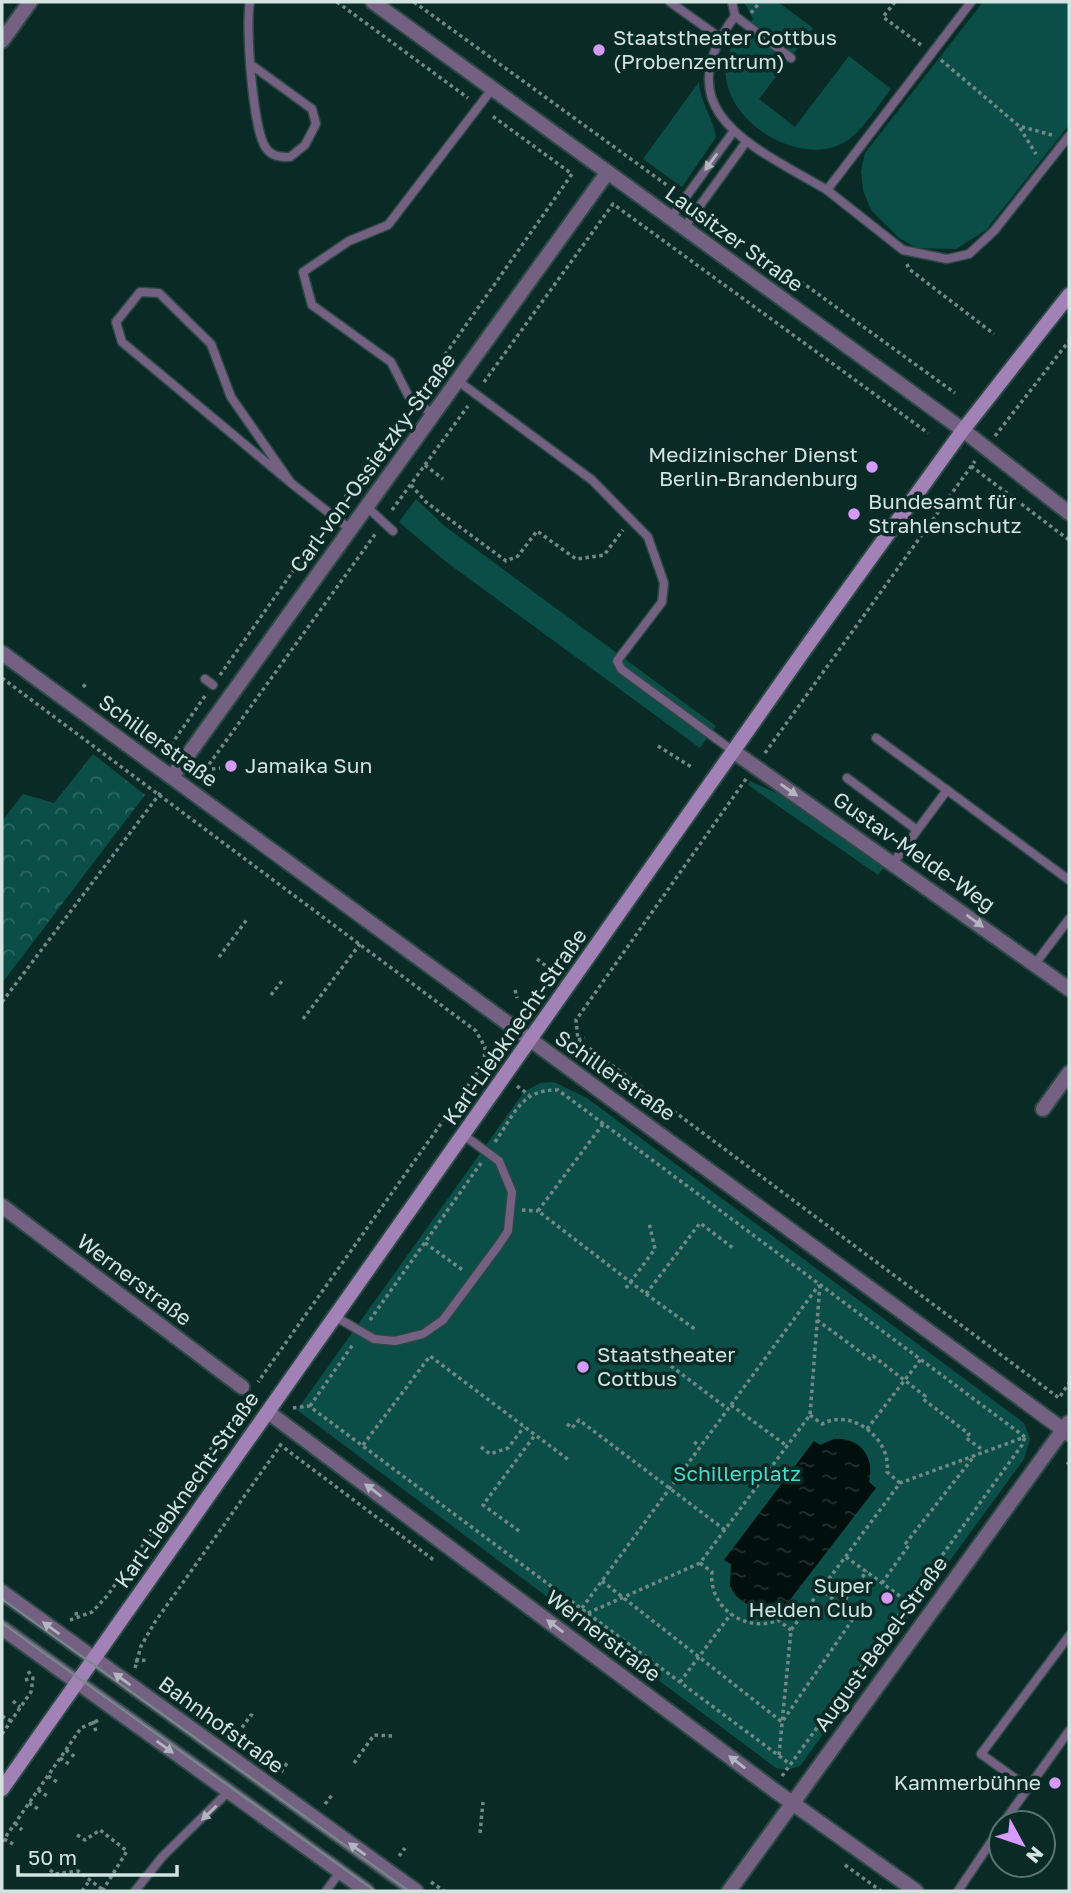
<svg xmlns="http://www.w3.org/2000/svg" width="1071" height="1893" font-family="'Golos Text',sans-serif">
  <defs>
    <pattern id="forest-crowns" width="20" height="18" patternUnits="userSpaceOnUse" patternTransform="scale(1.75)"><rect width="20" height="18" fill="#0a4e47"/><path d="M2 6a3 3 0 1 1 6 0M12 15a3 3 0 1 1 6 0" fill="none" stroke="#2d6761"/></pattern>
    <pattern id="water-ripples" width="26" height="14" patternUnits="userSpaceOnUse" patternTransform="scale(1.75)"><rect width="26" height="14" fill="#010f0d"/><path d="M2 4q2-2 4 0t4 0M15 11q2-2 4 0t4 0" fill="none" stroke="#253230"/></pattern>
  </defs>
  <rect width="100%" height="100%" fill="#0a2a26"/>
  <g fill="#0a4e47">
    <path d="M 744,2 L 778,2 L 813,28 L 759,99 L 795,127 L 849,56 L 891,89 C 878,105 863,131 845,142 C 795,171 710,112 728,55 C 732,43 746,29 753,19 Z"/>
    <path d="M 983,2 L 1069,2 L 1069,125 L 986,230 L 956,249 L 917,248 L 899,238 L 871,210 L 863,190 L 861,171 L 865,153 Z"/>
    <path d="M 699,82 C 700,103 713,117 716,137 L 682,187 L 643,159 Z"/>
    <path d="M 416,499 L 447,528 L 716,726 L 700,748 L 445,561 L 399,522 Z"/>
    <path d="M 750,781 L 790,799 L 885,866 L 878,875 L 748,785 Z"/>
    <path d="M 554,1082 L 587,1098 L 1024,1423 L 1030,1439 L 1024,1459 L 800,1766 L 787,1770 L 776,1768 L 297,1410 L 524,1092 L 540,1083 Z"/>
  </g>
  <path fill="url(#forest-crowns)" d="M 93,754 L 145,795 L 2,983 L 2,821 L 23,794 L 54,803 Z"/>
  <path fill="url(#water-ripples)" d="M 834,1439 C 860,1437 875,1457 869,1482 L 876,1488 L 786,1605 L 780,1601 C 759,1611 740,1607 730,1586 L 731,1564 L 724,1560 L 814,1441 L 820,1445 Z"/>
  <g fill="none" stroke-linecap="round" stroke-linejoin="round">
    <defs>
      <g id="service">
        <path d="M 670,2 L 719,37"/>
        <path d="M 732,2 L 735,16 C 663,112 754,147 827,190"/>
        <path d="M 971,2 L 827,190 L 903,250 L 947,259 L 969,254 L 994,231 L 1069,136"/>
        <path d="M 735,16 L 791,58"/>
        <path d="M 250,64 L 312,109 L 316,124 L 305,145 L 290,157 C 281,157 272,157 266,148 C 253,132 245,24 250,2"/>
        <path d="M 670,219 L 733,132"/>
        <path d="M 683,229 L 746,142"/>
        <path d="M 458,381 L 592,480 L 648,537 L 664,583 L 662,602 L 617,661 L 621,669 L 733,751"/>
        <path d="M 434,415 L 409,397 L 391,362 L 312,305 L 303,272 L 349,241 L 388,225 L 492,89"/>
        <path d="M 291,483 L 122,342 L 116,322 L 140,292 L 159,293 L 211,344 L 231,397 L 291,483 L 351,530"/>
        <path d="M 367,507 L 393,531"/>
        <path d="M 205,679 L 213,685"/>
        <path d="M 876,738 L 947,790"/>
        <path d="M 847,778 L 917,830"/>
        <path d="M 893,863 L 947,790 L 1069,880"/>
        <path d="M 1035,964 L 1069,919"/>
        <path d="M 336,1317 L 374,1339 L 395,1341 L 423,1334 L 443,1320 L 498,1246 L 508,1231 L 512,1192 L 499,1161 L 465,1136"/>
        <path d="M 1027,1787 L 981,1754 L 1069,1636"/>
        <path d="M 1003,1823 L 1069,1731"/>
        <path d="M 135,1891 L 162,1857 L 228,1792"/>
        <path d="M 326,1891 L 340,1872"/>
        <path d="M 958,1891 L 1001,1827"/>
      </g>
      <g id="minor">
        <path d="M 373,2 L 963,430 L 1069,513"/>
        <path d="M 2,41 L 30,2"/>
        <path d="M 2,653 L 1069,1434"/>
        <path d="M 733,751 L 1069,989"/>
        <path d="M 172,777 L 607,173"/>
        <path d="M 1043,1109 L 1069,1073"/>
        <path d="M 2,1206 L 242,1387"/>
        <path d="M 268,1412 L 774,1790 L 916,1891"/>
        <path d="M 729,1891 L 1068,1423"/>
      </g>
      <g id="tertiary">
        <path d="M 2,1592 L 416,1891"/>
        <path d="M 2,1628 L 367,1891"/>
      </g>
      <path id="secondary" d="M 2,1789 L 810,642 L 963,430 L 1069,295"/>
    </defs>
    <use href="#service" stroke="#2a4844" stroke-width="11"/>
    <use href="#minor" stroke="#2a4844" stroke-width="18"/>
    <use href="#tertiary" stroke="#2a4844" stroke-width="18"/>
    <use href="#secondary" stroke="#2a4844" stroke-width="18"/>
    <g stroke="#718986" stroke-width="3.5" stroke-dasharray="3.5 3.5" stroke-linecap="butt">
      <path d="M 337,2 L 468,98"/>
      <path d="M 414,2 L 675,191"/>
      <path d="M 895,2 L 883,17 L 921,45"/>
      <path d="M 751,13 L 760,2"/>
      <path d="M 941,60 L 1019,126 L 1052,135"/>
      <path d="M 1020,128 L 1036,154"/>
      <path d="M 710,216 L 955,393"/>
      <path d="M 907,264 L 909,269 L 994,334"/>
      <path d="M 484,382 L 613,204 L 928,433"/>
      <path d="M 421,389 L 572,174 L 491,115"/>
      <path d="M 995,436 L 1069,341"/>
      <path d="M 425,465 L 443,479"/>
      <path d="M 971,466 L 1069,540"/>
      <path d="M 411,485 L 426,502 L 506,561 L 518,556 L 537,531 L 576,559 L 604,555 L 623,530"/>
      <path d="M 341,503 L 405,412"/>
      <path d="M 392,510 L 468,406"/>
      <path d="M 220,675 L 324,527"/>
      <path d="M 2,678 L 476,1031 L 485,1047 L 484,1063 L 258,1382"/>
      <path d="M 83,687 L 88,682"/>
      <path d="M 171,745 L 205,696"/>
      <path d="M 658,746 L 693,768"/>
      <path d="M 765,753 L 975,461"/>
      <path d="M 205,770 L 376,533"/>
      <path d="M 205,770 L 220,768"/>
      <path d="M 746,779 L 576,1020 L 578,1040 L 1059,1398 L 1069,1383"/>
      <path d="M 219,957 L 248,918"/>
      <path d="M 537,959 L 550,969"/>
      <path d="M 515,990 L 517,998"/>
      <path d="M 271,995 L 282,981"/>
      <path d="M 2,1002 L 161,792"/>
      <path d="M 303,1019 L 360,944"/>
      <path d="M 578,1040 L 585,1038"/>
      <path d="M 517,1086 L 529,1095"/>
      <path d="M 603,1124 L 538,1211 L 646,1294 L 700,1223 L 733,1248"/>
      <path d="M 495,1142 C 514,1115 521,1089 558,1090 L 1025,1437"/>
      <path d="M 522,1210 L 538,1211"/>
      <path d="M 425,1243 L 464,1271"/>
      <path d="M 626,1288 L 655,1249 L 649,1223"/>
      <path d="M 646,1294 L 696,1330"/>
      <path d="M 370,1320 L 481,1163"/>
      <path d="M 817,1320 L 870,1359 L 873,1356 L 925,1396 L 923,1399 L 969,1434 L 966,1438 L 983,1450"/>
      <path d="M 671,1366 L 728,1409"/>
      <path d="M 731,1405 L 787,1446"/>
      <path d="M 310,1406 L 354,1343"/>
      <path d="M 293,1408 L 309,1406 L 790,1764"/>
      <path d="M 810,1415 L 822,1424 C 852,1407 892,1440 887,1472 L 900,1483"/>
      <path d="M 567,1424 L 572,1428 L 579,1420 L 725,1530"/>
      <path d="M 867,1429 L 921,1359"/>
      <path d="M 694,1442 L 700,1446"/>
      <path d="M 279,1444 L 435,1561"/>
      <path d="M 363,1445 L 430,1356 L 570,1461"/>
      <path d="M 481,1447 L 490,1454 L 508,1448 L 524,1427"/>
      <path d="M 1067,1462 L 1069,1464"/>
      <path d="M 519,1531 L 483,1505 L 535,1435"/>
      <path d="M 846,1557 L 915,1607"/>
      <path d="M 700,1563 L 712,1572 C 708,1607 746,1634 778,1620 L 791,1630"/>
      <path d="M 602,1581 L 782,1722 L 855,1616 L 821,1590"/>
      <path d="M 882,1583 L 909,1545 L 906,1543 L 975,1455"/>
      <path d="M 841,1605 L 867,1571"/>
      <path d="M 582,1608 L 819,1285"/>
      <path d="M 76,1612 L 77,1619"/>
      <path d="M 588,1613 L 700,1563 L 810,1415 L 820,1284"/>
      <path d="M 70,1620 L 92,1612 L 107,1596 L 244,1402"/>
      <path d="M 135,1661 L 147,1660"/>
      <path d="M 135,1668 L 141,1646 L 155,1622 L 280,1446"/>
      <path d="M 25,1680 L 33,1678"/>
      <path d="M 680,1682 L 731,1614"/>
      <path d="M 13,1701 L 20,1707"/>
      <path d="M 2,1716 L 11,1721"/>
      <path d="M 93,1721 L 96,1732"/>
      <path d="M 2,1734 L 31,1692 L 33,1678 L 28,1671"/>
      <path d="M 234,1739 L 251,1715 L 253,1716"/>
      <path d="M 66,1750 L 75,1757"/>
      <path d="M 779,1755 L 791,1630 L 900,1483 L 1025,1437"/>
      <path d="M 60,1758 L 69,1764"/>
      <path d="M 354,1763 L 374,1735 L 392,1736"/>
      <path d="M 281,1772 L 287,1763"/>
      <path d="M 48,1776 L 57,1782"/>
      <path d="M 782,1776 L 1022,1445 L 1025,1437"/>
      <path d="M 38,1790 L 47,1796"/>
      <path d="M 29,1803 L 38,1809"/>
      <path d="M 325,1804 L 332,1795"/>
      <path d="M 15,1823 L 22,1830"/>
      <path d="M 480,1833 L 483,1802"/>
      <path d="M 77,1835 L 85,1840 L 100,1830 L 127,1851 L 103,1890"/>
      <path d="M 4,1839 L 13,1844"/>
      <path d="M 2,1842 L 81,1728 L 99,1720"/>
      <path d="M 399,1856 L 405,1848"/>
      <path d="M 845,1865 L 881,1891"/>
      <path d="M 50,1870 L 55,1874 L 78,1871 L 103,1890"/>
      <path d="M 431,1882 L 444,1891"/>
      <path d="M 82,1891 L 90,1880"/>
    </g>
    <use href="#service" stroke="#746181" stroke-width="8"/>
    <use href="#minor" stroke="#746181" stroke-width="14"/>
    <use href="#tertiary" stroke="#746181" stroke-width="14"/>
    <use href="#secondary" stroke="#a282b6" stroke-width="14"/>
    <g stroke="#738c88" stroke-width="2">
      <path d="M 2,1599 L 409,1891"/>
      <path d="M 2,1623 L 375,1891"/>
    </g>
  </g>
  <defs><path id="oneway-solid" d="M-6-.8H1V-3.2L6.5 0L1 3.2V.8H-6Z" transform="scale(1.75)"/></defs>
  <g fill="#b1b6bf">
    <use href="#oneway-solid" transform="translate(711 162) rotate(126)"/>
    <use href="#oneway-solid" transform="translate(789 790) rotate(35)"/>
    <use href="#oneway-solid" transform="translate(975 921) rotate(36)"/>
    <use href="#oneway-solid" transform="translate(373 1490) rotate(-143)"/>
    <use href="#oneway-solid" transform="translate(555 1626) rotate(-143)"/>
    <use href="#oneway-solid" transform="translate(51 1628) rotate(-144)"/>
    <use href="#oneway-solid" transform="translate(122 1679) rotate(-144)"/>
    <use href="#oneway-solid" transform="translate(165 1747) rotate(36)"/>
    <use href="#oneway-solid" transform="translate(737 1762) rotate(-143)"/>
    <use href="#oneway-solid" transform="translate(209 1813) rotate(136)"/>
    <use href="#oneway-solid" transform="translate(357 1849) rotate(-144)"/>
  </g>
  <g fill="#d69bfa" stroke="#0a2a26" stroke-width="2.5">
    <circle cx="599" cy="50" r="7"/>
    <circle cx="872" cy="467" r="7"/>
    <circle cx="854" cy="514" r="7"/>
    <circle cx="231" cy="766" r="7"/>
    <circle cx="583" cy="1367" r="7"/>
    <circle cx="887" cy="1598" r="7"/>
    <circle cx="1055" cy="1783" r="7"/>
  </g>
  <g text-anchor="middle" stroke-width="7" stroke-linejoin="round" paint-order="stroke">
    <g font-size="21" fill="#d2e3e0" stroke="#0a2a26" text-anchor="start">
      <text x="613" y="45">Staatstheater Cottbus<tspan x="613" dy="24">(Probenzentrum)</tspan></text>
      <text x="858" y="462" text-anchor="end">Medizinischer Dienst<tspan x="858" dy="24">Berlin-Brandenburg</tspan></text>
      <text x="868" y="509">Bundesamt für<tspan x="868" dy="24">Strahlenschutz</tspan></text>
      <text x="245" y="773">Jamaika Sun</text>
      <text x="597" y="1362">Staatstheater<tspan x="597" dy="24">Cottbus</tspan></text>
      <text x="873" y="1593" text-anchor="end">Super<tspan x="873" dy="24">Helden Club</tspan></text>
      <text x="1041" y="1790" text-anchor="end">Kammerbühne</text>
    </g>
    <g font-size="21" fill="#d2e3e0" stroke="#0a2a26">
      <text transform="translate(734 239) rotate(36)" y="7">Lausitzer Straße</text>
      <text transform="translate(373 463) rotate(-54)" y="7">Carl-von-Ossietzky-Straße</text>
      <text transform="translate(158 741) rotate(36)" y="7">Schillerstraße</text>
      <text transform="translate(914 852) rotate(35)" y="7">Gustav-Melde-Weg</text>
      <text transform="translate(515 1027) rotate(-55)" y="7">Karl-Liebknecht-Straße</text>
      <text transform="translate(615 1076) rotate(35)" y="7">Schillerstraße</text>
      <text transform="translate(134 1280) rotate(37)" y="7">Wernerstraße</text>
      <text transform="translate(187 1490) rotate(-55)" y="7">Karl-Liebknecht-Straße</text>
      <text transform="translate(603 1636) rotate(37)" y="7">Wernerstraße</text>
      <text transform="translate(881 1644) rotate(-54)" y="7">August-Bebel-Straße</text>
      <text transform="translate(221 1725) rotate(36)" y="7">Bahnhofstraße</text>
    </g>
    <g font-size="21" fill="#4cd9c8" stroke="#0a2a26">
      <text x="737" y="1481">Schillerplatz</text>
    </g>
  </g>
  <rect width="1071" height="1893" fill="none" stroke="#d2e3e0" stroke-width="7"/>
  <g transform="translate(1022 1844) rotate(130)"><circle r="33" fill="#0a2a26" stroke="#5a7470" stroke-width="2"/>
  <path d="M0-5L12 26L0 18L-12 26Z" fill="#d69bfa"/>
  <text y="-10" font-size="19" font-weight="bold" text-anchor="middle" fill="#d2e3e0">N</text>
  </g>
  <path d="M18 1865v10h159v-10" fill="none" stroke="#d2e3e0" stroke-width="3.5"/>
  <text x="28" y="1865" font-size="21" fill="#d2e3e0" stroke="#0a2a26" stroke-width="5" paint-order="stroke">50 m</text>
</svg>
